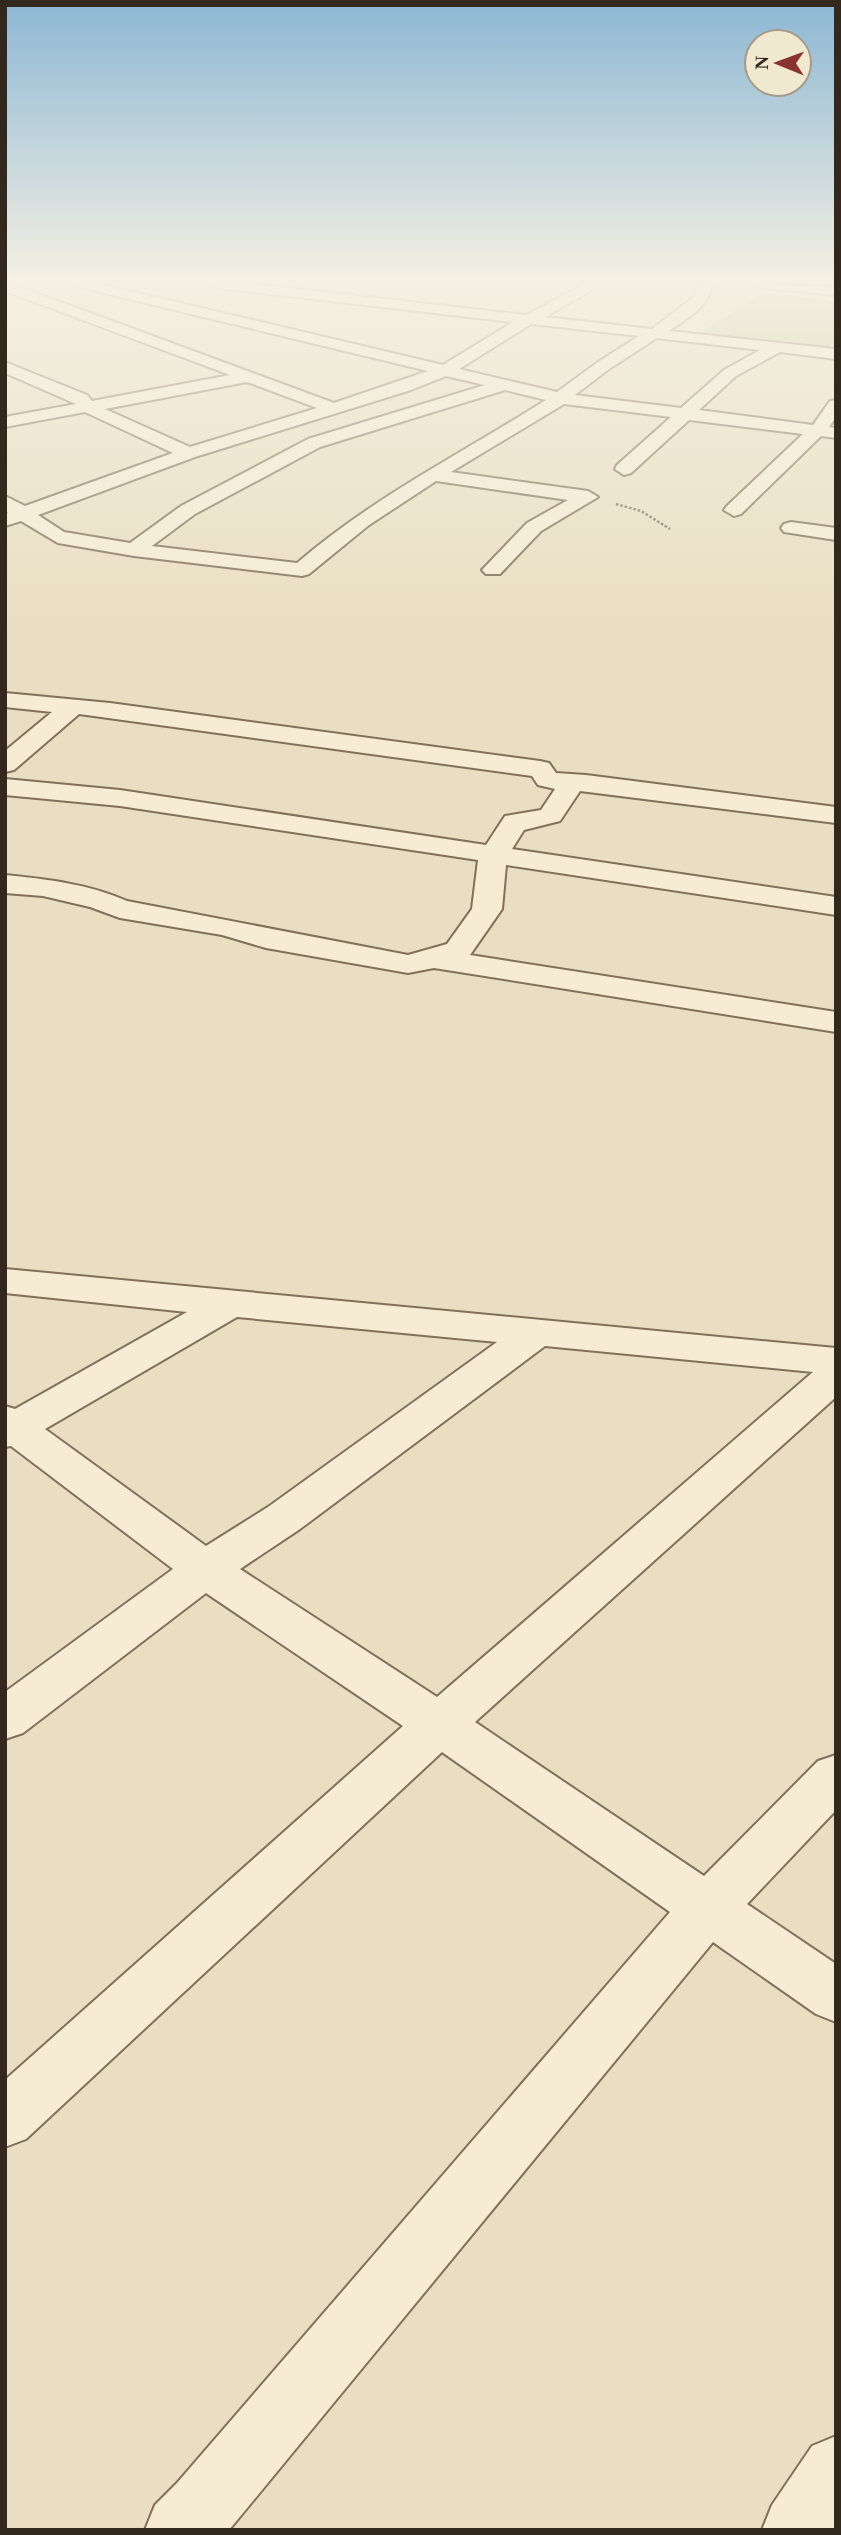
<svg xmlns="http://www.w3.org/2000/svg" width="841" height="2535" font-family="'Times New Roman',serif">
  <rect width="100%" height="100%" fill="#e9dec1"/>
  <path fill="#bfc697" d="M 762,293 L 836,301 L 836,341 L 828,347 L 701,333 Z"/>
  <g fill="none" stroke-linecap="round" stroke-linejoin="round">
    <defs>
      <g id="minor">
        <path d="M 5,284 L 12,284 L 334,403 L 428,371 L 83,288 L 76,284 L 100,284 L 443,365 L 513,322 L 216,288 L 209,284 L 253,284 L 526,315 L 585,284 L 603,284 L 545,317 L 652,329 L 695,296 L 698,285 L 719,284 L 710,290 C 708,307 683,321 669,331 L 836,349 L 836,359 L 780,352 L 736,376 L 699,410 L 813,425 L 830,401 L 836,400 L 836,417 L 829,427 L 836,428 L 836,438 L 821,436 L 741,514 L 734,516 L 724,510 L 727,506 L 803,434 L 689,420 L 631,473 L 624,475 L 615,469 L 617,465 L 671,417 L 564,404 L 451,472 L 588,491 L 598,497 L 541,531 L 500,574 L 486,574 L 482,570 L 527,523 L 568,500 L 436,481 L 369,525 L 309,574 L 302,576 L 134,556 L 58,543 L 21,521 L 5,526 L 5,514 L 8,513 L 5,511 L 5,496 L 25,506 L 173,453 L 85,412 L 5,427 L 5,417 L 76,404 L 5,373 L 5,362 L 87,395 L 92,401 L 230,375 L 5,291 ZM 531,324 L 639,336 L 598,362 L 557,392 L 459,369 ZM 657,338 L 760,350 L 724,370 L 681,408 L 575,395 L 609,369 ZM 446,376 L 485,385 L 308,439 L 181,506 L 130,543 L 64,532 L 38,515 L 195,457 L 411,390 ZM 247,382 L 317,408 L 190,447 L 105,409 ZM 505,390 L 546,400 C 461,454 375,496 297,563 L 152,546 L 195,514 L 320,447 Z"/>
        <path d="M 756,284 L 836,287 L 836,295 L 763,288 Z"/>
        <path d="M 791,522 L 836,528 L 836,540 L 784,532 L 781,528 L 784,524 Z"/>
        <path d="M 5,693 L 110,703 L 540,761 L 549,763 L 556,773 L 586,775 L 836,807 L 836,823 L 580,791 L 560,821 L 524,830 L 512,849 L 836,897 L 836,915 L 506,865 L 502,909 L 470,955 L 836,1012 L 836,1032 L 434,968 L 408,973 L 266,948 L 222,935 L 120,918 L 90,907 L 43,896 L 5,893 L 5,875 C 46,879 89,884 127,901 L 408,955 L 447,944 L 472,909 L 478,860 L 120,806 L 5,795 L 5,779 L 120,790 L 486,845 L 505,816 L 541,810 L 555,789 L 538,785 L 532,776 L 79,714 L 14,770 L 5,772 L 5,751 L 52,712 L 5,707 Z"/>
        <path d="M 5,1269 L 836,1348 L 836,1397 L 475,1722 L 704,1876 L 818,1761 L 836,1755 L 836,1810 L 747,1904 L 836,1964 L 836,2022 L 816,2014 L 713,1942 L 229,2530 L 145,2530 L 155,2505 L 177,2483 L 670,1912 L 442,1752 L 26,2139 L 5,2147 L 5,2080 L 403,1726 L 206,1593 L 23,1733 L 5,1739 L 5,1692 L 173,1569 L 11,1446 L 5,1447 L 5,1406 L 15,1409 L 187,1312 L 5,1293 ZM 237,1317 L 497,1342 L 268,1507 L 206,1546 L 45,1429 ZM 545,1346 L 813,1372 L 437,1697 L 240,1569 L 300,1529 Z"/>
        <path d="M 836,2436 L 836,2530 L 762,2530 L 772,2505 L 812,2446 Z"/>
      </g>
    </defs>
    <use href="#minor" stroke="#81705b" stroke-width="4"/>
    <path stroke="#81705b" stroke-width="2.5" stroke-dasharray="2.5 2" stroke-linecap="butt" d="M 616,504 L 641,511 L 670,529"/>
    <use href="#minor" fill="#f5ecd3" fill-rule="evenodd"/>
  </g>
  <linearGradient id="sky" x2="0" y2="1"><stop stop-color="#8cb7d4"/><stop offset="0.44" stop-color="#f5f0e3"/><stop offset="1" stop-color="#f5f0e3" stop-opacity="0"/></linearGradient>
  <rect width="841" height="639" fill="url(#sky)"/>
  <rect width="841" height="2535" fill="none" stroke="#32281d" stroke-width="14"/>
  <g transform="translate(778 63) rotate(271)"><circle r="33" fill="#f1e8d0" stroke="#a59b88" stroke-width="2"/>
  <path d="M0-5L12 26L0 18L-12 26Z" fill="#8a3230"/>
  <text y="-10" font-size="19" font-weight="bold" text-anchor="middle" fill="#32281d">N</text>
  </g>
</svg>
